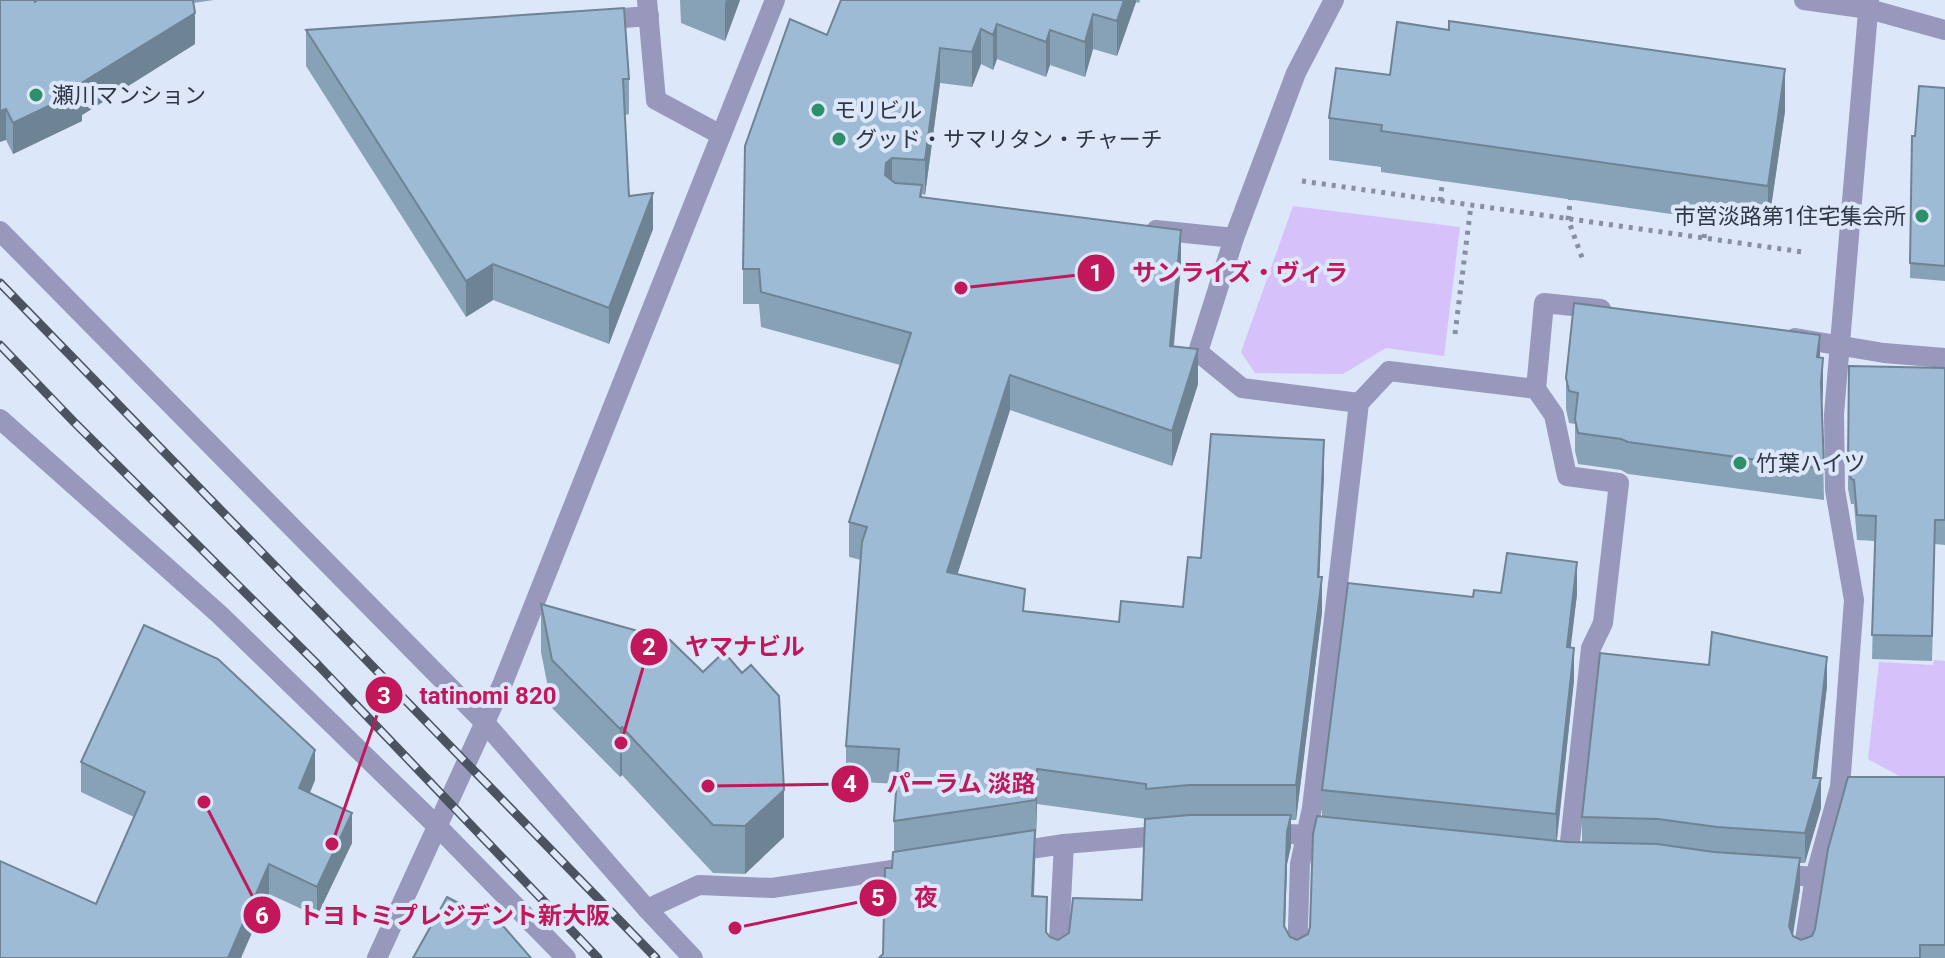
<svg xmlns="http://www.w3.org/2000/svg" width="1945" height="958" font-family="Roboto,'Noto Sans JP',sans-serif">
  <rect width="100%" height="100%" fill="#dce7fa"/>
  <g fill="#d7c1fa">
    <path d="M 1293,206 L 1460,227 L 1444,356 L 1386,348 L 1343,374 L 1255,373 L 1241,352 Z"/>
    <path d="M 1934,660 L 1945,661 L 1945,776 L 1899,776 L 1868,759 L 1879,662 L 1933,665 Z"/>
  </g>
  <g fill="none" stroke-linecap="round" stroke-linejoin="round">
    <g stroke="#8790a0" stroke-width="5" stroke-dasharray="4 6" stroke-linecap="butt">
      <path d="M 1302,181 L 1803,252"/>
      <path d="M 1571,196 L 1568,219 L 1584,263"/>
      <path d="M 1440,201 L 1443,178"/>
      <path d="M 1704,238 L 1707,215"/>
      <path d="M 1455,334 L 1471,205"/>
    </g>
    <g stroke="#9798bb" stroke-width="20">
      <path d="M 647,0 L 656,100 L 721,135"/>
      <path d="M 1804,0 L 1869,9 L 1945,30"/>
      <path d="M 597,20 L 649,16"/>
      <path d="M 1156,230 L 1234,238"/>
      <path d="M 0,231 L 486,724 L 647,909 L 693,958"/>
      <path d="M 1795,338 L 1884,353 L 1945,358"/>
      <path d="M 1536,389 L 1554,415 L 1567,476 L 1619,483 L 1603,623 L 1591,648 L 1568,860"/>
      <path d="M 1359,403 L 1389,371 L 1536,389 L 1544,303 L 1601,309"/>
      <path d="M 0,419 L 220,615 L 439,828 L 566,958"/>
      <path d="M 1266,833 L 1337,836"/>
      <path d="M 1011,852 L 1064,844 L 1170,835"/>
      <path d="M 1776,874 L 1815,877"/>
      <path d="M 647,909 L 699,885 L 772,888 L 912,867"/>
      <path d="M 377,958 L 502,685 L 775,0"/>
      <path d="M 1058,958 L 1064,844"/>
      <path d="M 1297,958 L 1300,864 L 1312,808 L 1359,403 L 1242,388 L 1198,352 L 1234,238 L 1296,73 L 1334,0"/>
      <path d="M 1802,958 L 1815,877 L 1840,787 L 1854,600 L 1835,490 L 1834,414 L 1869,0"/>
    </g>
    <defs>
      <g id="rail">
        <path d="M 0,283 L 656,958"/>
        <path d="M 0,345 L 74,422 L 318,665 L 598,958"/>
      </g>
    </defs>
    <use href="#rail" stroke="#4b5260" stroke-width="9"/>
    <use href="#rail" stroke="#dce7fa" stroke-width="6" stroke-dasharray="18" stroke-linecap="butt"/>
  </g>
  <g fill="#87a1b6" fill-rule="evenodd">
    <path d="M 0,0 L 35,2 L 37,0 L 214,0 L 193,3 L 195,44 L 82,115 L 82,121 L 13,154 L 6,140 Z"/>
    <path d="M 680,0 L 740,0 L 725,41 L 681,23 Z"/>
    <path d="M 841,0 L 1140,0 L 1139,3 L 1136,2 L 1117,56 L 1093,49 L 1085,77 L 1050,65 L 1046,77 L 997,59 L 993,70 L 981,64 L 972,87 L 940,83 L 925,195 L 922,194 L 922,197 L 1181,265 L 1174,346 L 1198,384 L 1172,466 L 1010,410 L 957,575 L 1025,611 L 1119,622 L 1183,607 L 1201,558 L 1324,475 L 1319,577 L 1322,612 L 1296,820 L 1291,820 L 1291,846 L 1287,864 L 1285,928 L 1290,937 L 1297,940 L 1308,934 L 1310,927 L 1322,816 L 1322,790 L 1473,597 L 1501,593 L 1577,594 L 1570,648 L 1574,680 L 1557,841 L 1582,842 L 1582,817 L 1827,686 L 1816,778 L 1821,808 L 1805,863 L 1800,863 L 1800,889 L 1793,936 L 1801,940 L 1812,936 L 1945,777 L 1945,958 L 879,958 L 883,954 L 894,852 L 894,821 L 897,784 L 846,781 L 846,746 L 861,560 L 849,557 L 849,522 L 900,365 L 761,327 L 759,304 L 743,304 L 743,269 L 827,35 ZM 1037,804 L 1146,819 L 1142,900 L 1058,940 L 1050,937 L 1046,932 L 1034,896 Z"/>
    <path d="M 306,30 L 629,79 L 629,114 L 625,115 L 629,196 L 653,229 L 609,344 L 493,300 L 466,317 L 306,66 Z"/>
    <path d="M 1390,75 L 1785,111 L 1768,228 L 1381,172 L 1381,167 L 1329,160 L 1329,118 Z"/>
    <path d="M 1945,88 L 1945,281 L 1910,278 L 1912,136 L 1915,136 Z"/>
    <path d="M 1820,358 L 1823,389 L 1822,406 L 1824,500 L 1628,474 L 1621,470 L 1578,464 L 1575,451 L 1575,424 L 1569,423 L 1566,409 L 1566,378 Z"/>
    <path d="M 1849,366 L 1945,368 L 1945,545 L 1935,544 L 1932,661 L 1872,659 L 1875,541 L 1857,540 L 1854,504 L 1851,504 L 1848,489 Z"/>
    <path d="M 541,604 L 784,837 L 745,874 L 713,873 L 622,775 L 620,777 L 552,708 L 541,652 Z"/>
    <path d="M 81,762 L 315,780 L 310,793 L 352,843 L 317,916 L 269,894 L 96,904 L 134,817 L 81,792 Z"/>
  </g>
  <g fill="#6e8394">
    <path d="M 726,0 L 740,0 L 725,41 L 725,3 Z"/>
    <path d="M 1124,0 L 1136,0 L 1136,2 L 1117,56 L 1117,21 Z"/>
    <path d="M 195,13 L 195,44 L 82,115 L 82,121 L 13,154 L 13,123 L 80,84 Z"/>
    <path d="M 1093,14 L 1093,49 L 1085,77 L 1085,42 Z"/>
    <path d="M 997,24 L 997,59 L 993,70 L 993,35 Z"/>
    <path d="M 981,29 L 981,64 L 972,87 L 972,52 Z"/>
    <path d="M 1050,30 L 1050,65 L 1046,77 L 1046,42 Z"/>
    <path d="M 940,48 L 940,83 L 925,195 L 925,160 Z"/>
    <path d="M 1785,69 L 1785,111 L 1768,228 L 1768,186 Z"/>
    <path d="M 6,109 L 6,140 L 0,142 L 0,111 Z"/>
    <path d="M 892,158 L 892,193 L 885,175 L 886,163 Z"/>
    <path d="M 653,193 L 653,229 L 609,344 L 609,308 Z"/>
    <path d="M 1181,230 L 1181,265 L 1170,381 L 1170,346 Z"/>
    <path d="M 493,264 L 493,300 L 466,317 L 466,281 Z"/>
    <path d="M 1820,335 L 1820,366 L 1817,357 Z"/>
    <path d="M 1198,349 L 1198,384 L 1172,466 L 1172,431 Z"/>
    <path d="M 1823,358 L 1823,389 L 1821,414 L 1821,383 Z"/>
    <path d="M 1010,375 L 1010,410 L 947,607 L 947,572 Z"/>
    <path d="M 1324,440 L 1324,475 L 1318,608 L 1322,577 L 1322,612 L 1296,820 L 1296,785 L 1318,577 Z"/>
    <path d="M 1577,562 L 1577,594 L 1567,679 L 1567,647 Z"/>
    <path d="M 1574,648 L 1574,680 L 1556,846 L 1556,814 Z"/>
    <path d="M 1827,657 L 1827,686 L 1813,807 L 1821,778 L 1821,808 L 1805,863 L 1805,833 Z"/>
    <path d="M 622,727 L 622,775 L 620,777 L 620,729 Z"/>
    <path d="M 315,750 L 315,780 L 299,817 L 299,788 Z"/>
    <path d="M 1037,769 L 1037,804 L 1036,835 L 1036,800 Z"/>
    <path d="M 784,790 L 784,837 L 745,874 L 745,826 Z"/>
    <path d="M 352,813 L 352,843 L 317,916 L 317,887 Z"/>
    <path d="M 1291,815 L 1291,846 L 1287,864 L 1284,958 L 1287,832 Z"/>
    <path d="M 1035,830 L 1035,862 L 1032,927 L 1032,896 Z"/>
    <path d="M 1800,858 L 1800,889 L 1789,957 L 1789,926 Z"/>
    <path d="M 269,864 L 269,894 L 241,958 L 228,958 Z"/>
  </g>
  <g fill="#9dbbd4" stroke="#6e8394" stroke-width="2">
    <path d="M 0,0 L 34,0 L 35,2 L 37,0 L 193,0 L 195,13 L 80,84 L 82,90 L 13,123 L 6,109 L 0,111 Z"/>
    <path d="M 841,0 L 1124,0 L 1117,21 L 1093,14 L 1085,42 L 1050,30 L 1046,42 L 997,24 L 993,35 L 981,29 L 972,52 L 940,48 L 925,160 L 892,158 L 886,163 L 885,175 L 895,183 L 922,185 L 920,197 L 1181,230 L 1170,346 L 1198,349 L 1172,431 L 1010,375 L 947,572 L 1025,589 L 1023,611 L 1119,622 L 1121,601 L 1183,607 L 1188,557 L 1201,558 L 1211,434 L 1324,440 L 1318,577 L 1322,577 L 1296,785 L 1189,785 L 1146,789 L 1146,784 L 1037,769 L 1036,800 L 894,821 L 899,749 L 846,746 L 862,542 L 867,527 L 849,522 L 911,333 L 761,292 L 759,269 L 743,269 L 745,146 L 790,19 L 827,35 Z"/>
    <path d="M 624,8 L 629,79 L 623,79 L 629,196 L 653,193 L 609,308 L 493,264 L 466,281 L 306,30 Z"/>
    <path d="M 1449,21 L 1785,69 L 1768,186 L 1381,131 L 1382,125 L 1329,118 L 1336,68 L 1390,75 L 1397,22 L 1449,30 Z"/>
    <path d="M 1919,86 L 1945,88 L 1945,266 L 1910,263 L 1912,136 L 1915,136 Z"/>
    <path d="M 1574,303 L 1820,335 L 1817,357 L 1823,358 L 1821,383 L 1824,469 L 1628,442 L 1621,439 L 1578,433 L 1575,419 L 1578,393 L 1569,391 L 1566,378 Z"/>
    <path d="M 1849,366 L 1945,368 L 1945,520 L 1935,520 L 1932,636 L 1872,635 L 1876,516 L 1857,515 L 1854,480 L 1851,479 L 1848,464 Z"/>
    <path d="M 1507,553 L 1577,562 L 1567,647 L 1574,648 L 1556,814 L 1322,790 L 1348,583 L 1473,597 L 1474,590 L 1501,593 Z"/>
    <path d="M 541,604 L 670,640 L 703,672 L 724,652 L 742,673 L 751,665 L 779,696 L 784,790 L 745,826 L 713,825 L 622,727 L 620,729 L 552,660 Z"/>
    <path d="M 144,625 L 218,659 L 315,750 L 299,788 L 352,813 L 317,887 L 269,864 L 228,958 L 0,958 L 0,861 L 96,904 L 145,792 L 81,762 Z"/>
    <path d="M 1712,632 L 1827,657 L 1813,778 L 1821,778 L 1805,833 L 1717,827 L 1658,819 L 1582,817 L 1600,653 L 1709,665 Z"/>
    <path d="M 1848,777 L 1945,777 L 1945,945 L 1920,945 L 1920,958 L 879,958 L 883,954 L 885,868 L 892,868 L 893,852 L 1035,830 L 1032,896 L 1047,897 L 1046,932 L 1050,937 L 1058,940 L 1069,933 L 1073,898 L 1142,900 L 1145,819 L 1190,815 L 1291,815 L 1287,832 L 1284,926 L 1290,937 L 1297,940 L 1308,934 L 1310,927 L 1313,834 L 1317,816 L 1567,842 L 1657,844 L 1714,852 L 1800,858 L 1789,926 L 1793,936 L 1801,940 L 1812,936 L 1815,929 L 1828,849 Z"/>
    <path d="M 447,897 L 504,927 L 531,958 L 413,958 Z"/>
  </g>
  <g fill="#2e906a" stroke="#dce7fa" stroke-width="3">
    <circle cx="36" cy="95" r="8"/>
    <circle cx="818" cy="110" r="8"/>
    <circle cx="839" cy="139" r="8"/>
    <circle cx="1922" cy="216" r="8"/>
    <circle cx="1740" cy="463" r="8"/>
  </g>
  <g text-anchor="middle" stroke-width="8" stroke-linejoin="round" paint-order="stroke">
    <g font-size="22" fill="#303744" stroke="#dce7fa" text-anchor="start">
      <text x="52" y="103">瀬川マンション</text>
      <text x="834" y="118">モリビル</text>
      <text x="855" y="147">グッド・サマリタン・チャーチ</text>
      <text x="1906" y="224" text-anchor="end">市営淡路第1住宅集会所</text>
      <text x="1756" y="471">竹葉ハイツ</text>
    </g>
  </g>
  <path fill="none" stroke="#c2185b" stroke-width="3" d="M961 288L1096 273M621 743L649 647M332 844L384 695M708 786L850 784M735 928L878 898M204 802L262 915"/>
  <g fill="#c2185b" stroke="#dce7fa" stroke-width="3">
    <circle cx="961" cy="288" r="8"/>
    <circle cx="621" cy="743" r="8"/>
    <circle cx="332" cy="844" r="8"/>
    <circle cx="708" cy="786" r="8"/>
    <circle cx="735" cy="928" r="8"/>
    <circle cx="204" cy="802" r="8"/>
    <circle cx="1096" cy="273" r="20"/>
    <circle cx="649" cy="647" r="20"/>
    <circle cx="384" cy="695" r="20"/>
    <circle cx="850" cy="784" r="20"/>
    <circle cx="878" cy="898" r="20"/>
    <circle cx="262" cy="915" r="20"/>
  </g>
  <g font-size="24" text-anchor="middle" font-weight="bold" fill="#fff">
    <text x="1096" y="281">1</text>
    <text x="649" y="655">2</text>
    <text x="384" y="704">3</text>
    <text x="850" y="792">4</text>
    <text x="878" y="906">5</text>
    <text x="262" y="924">6</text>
  </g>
  <g font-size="24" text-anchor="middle" font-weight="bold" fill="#c2185b" stroke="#dce7fa" stroke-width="8" stroke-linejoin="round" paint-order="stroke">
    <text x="1240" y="281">サンライズ・ヴィラ</text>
    <text x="745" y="655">ヤマナビル</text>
    <text x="488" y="704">tatinomi 820</text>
    <text x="961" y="792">パーラム 淡路</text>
    <text x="926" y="906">夜</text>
    <text x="454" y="924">トヨトミプレジデント新大阪</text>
  </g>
</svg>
